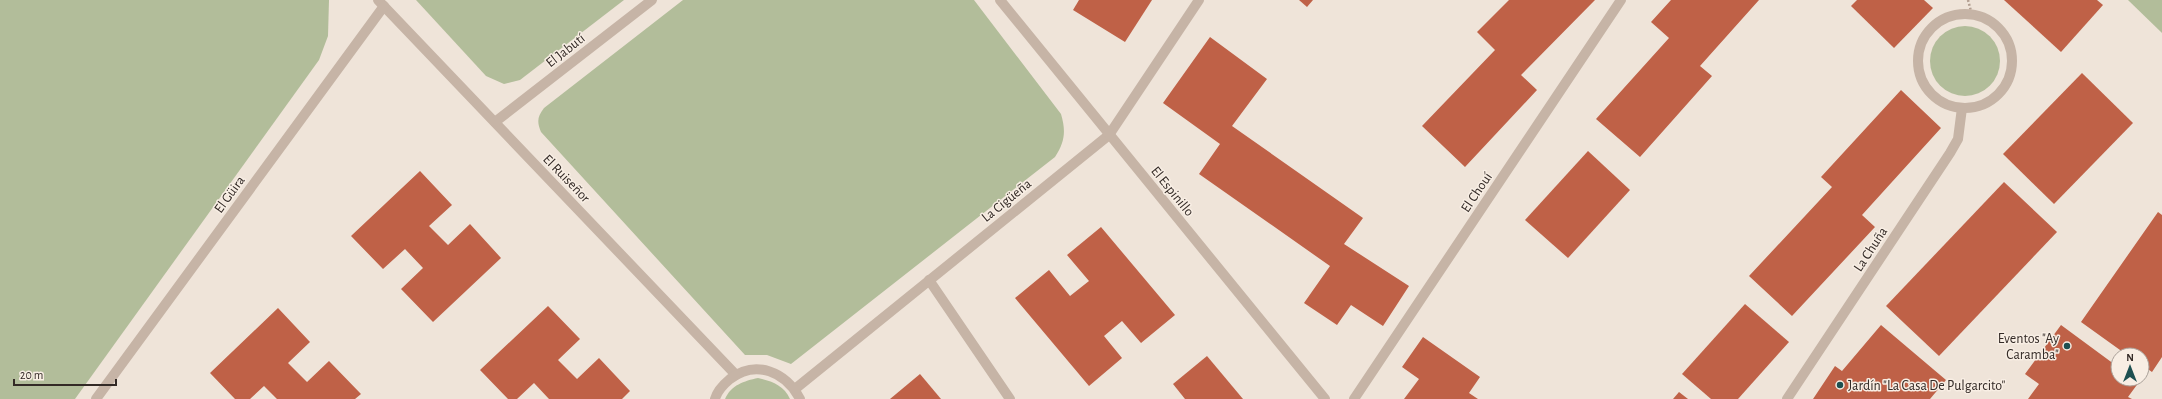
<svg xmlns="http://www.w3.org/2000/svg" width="2162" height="399" font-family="'Alegreya Sans',sans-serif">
  <rect width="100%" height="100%" fill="#efe4d9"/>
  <g fill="#b2bd9a">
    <path d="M 0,0 L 329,0 L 328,36 L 319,60 L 75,399 L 0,399 Z"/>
    <path d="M 416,0 L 624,0 L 520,80 L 504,84 L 486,76 Z"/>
    <path d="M 683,0 L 974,0 L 1061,114 C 1066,131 1065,142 1055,157 L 791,364 L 767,355 L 745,355 L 541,132 C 537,122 537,117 544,108 Z"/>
    <path d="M 2128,0 L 2162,0 L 2162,33 Z"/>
    <circle cx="1965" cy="61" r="35"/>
    <path d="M 758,378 C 771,381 784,385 790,399 L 725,399 C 731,385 744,381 758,378 Z"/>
  </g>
  <g fill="#bf6147">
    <path d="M 1079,0 L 1152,0 L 1125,42 L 1073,10 Z"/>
    <path d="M 1299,0 L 1313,0 L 1307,7 Z"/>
    <path d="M 1509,0 L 1595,0 L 1521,75 L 1537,90 L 1465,167 L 1422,126 L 1495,50 L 1477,32 Z"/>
    <path d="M 1671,0 L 1759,0 L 1700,66 L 1712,76 L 1640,157 L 1596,119 L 1669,38 L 1651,22 Z"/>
    <path d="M 1857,0 L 1924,0 L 1933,8 L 1894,48 L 1851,6 Z"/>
    <path d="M 2004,0 L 2097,0 L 2103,5 L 2061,52 Z"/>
    <path d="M 1210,37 L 1267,79 L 1232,126 L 1363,218 L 1344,244 L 1409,286 L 1383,326 L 1351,305 L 1337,325 L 1304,303 L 1330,266 L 1199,174 L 1220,144 L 1163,103 Z"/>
    <path d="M 2082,73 L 2133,123 L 2054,204 L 2003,154 Z"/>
    <path d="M 1901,90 L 1941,128 L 1862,215 L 1875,227 L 1792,316 L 1749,276 L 1832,187 L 1821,177 Z"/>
    <path d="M 1588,151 L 1630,190 L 1568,258 L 1525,220 Z"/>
    <path d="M 420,171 L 452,205 L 429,226 L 448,245 L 470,224 L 501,258 L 433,322 L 401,289 L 423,268 L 405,249 L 383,269 L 351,236 Z"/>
    <path d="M 2004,182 L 2057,232 L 1939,356 L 1886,306 Z"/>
    <path d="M 2158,212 L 2162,215 L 2162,357 L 2152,372 L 2142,365 L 2142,355 L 2127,355 L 2081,322 Z"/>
    <path d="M 1101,227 L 1175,315 L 1141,343 L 1122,321 L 1104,336 L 1122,358 L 1089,386 L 1015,298 L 1049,270 L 1070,296 L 1089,281 L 1067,255 Z"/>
    <path d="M 1745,304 L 1789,342 L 1738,399 L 1711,399 L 1682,374 Z"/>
    <path d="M 548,306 L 580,339 L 558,360 L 577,379 L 599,358 L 630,391 L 622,399 L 549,399 L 534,383 L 517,399 L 508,399 L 480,370 Z"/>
    <path d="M 278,308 L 310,342 L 288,363 L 307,382 L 329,361 L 361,394 L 355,399 L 277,399 L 264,386 L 250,399 L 235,399 L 210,373 Z"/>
    <path d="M 1881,325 L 1946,380 L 1930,399 L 1813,399 L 1835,366 L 1842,371 Z"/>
    <path d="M 2061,325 L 2118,367 L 2118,379 L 2135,379 L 2139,382 L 2128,397 L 2132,399 L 2028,399 L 2039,384 L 2025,374 Z"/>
    <path d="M 1423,337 L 1480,377 L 1469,393 L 1478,399 L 1404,399 L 1419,379 L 1402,367 Z"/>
    <path d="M 1207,356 L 1243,399 L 1185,399 L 1173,384 Z"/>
    <path d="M 920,374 L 941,399 L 890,399 Z"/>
    <path d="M 1679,392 L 1688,399 L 1673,399 Z"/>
  </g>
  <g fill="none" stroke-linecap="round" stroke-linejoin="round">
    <path stroke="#b29e90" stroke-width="2.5" stroke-dasharray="2 2" stroke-linecap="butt" d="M 1968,0 L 1972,15"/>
    <path stroke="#c6b4a6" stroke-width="10" d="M 929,280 L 1010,399"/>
    <g stroke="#c6b4a6" stroke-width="10">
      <path d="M 378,0 L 736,375"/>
      <circle cx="1965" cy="61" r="47"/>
      <path d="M 495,122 L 652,0"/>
      <path d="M 795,389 L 1109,135 L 1199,0"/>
      <path d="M 96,399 L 384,6"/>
      <path d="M 715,399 C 717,391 724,384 730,379 C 756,359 786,372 800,399"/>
      <path d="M 1354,399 L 1621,0"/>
      <path d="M 1787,399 L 1950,153 L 1958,139 L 1962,108"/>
    </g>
    <path stroke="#c6b4a6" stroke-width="10" d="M 1000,0 L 1325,399"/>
  </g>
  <g fill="#1e5051" stroke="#f8eee4" stroke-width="1.5">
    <circle cx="2067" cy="346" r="4"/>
    <circle cx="1840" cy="385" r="4"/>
  </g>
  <g text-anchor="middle" stroke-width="3" stroke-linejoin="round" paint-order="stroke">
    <g font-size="14" fill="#332a26" stroke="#f8eee4">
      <text transform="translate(565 50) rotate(-38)" y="5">El Jabutí</text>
      <text transform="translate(567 178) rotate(46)" y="5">El Ruiseñor</text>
      <text transform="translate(1173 191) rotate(51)" y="5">El Espinillo</text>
      <text transform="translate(1476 192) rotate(-56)" y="5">El Chouí</text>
      <text transform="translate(229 194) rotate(-54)" y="5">El Güira</text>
      <text transform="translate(1006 200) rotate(-39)" y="5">La Cigüeña</text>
      <text transform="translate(1870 249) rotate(-57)" y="5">La Chuña</text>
    </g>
    <g font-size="14" fill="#332a26" stroke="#f8eee4" text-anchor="end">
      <text x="2059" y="343">Eventos "Ay<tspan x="2059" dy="16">Caramba"</tspan></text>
      <text x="1848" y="390" text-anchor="start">Jardín "La Casa De Pulgarcito"</text>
    </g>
  </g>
  <g transform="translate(2130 367)"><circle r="19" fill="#f8eee4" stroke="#a9a098"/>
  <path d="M0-3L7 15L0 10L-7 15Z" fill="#1e5051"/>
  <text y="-6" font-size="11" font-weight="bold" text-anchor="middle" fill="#332a26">N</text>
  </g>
  <path d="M14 379v6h102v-6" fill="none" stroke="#332a26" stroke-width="2"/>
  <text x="20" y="379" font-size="12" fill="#332a26" stroke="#f8eee4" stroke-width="3" paint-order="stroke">20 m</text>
</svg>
